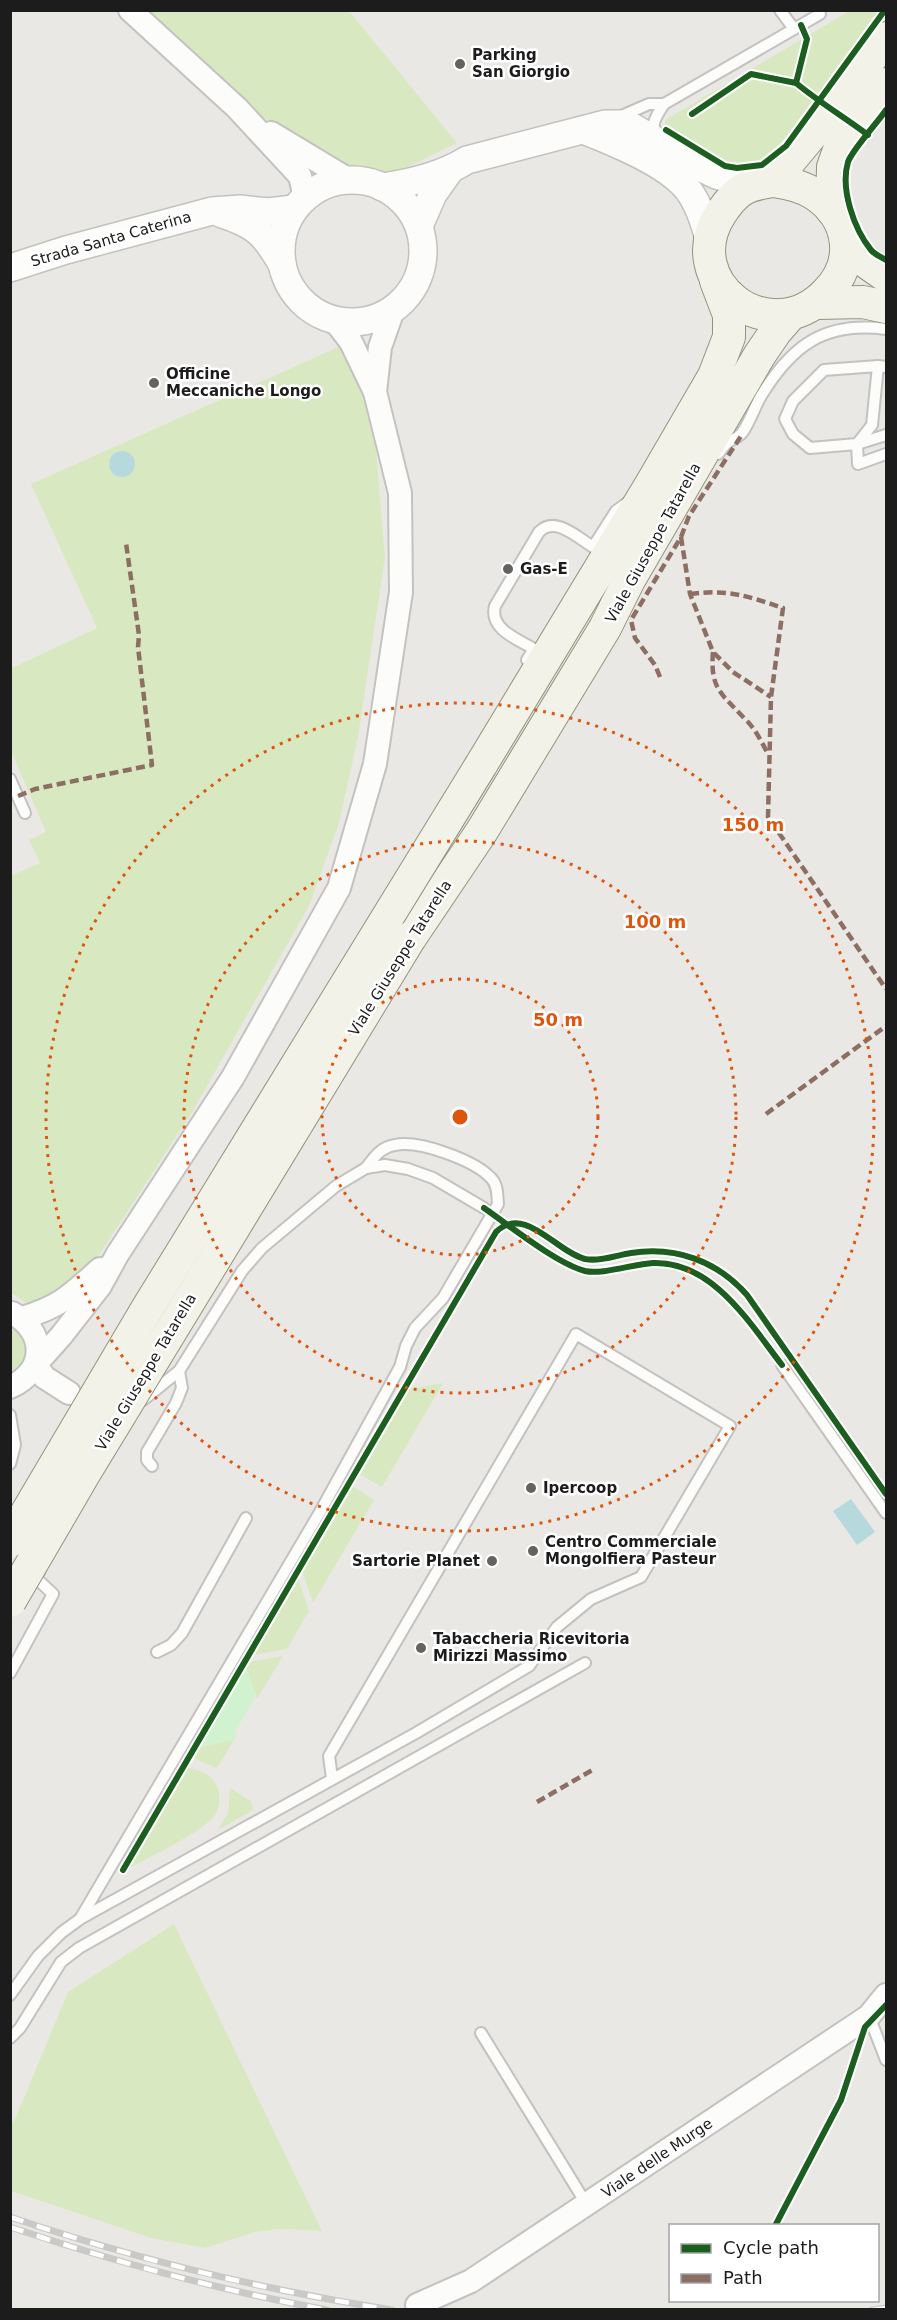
<svg xmlns="http://www.w3.org/2000/svg" width="897" height="2320" font-family="'DejaVu Sans',sans-serif">
  <rect width="100%" height="100%" fill="#eae8e4"/>
  <g fill="#d8e9c1">
    <path d="M 851,10 L 880,11 L 779,146 C 743,187 700,147 665,126 L 665,120 Z"/>
    <path d="M 138,11 L 349,11 L 457,143 L 393,174 L 352,166 L 306,143 L 250,109 Z"/>
    <path d="M 341,346 L 353,357 L 376,450 L 385,557 L 358,737 L 339,823 L 309,906 L 191,1114 L 90,1269 L 37,1305 L 25,1302 L 11,1293 L 10,876 L 40,863 L 29,840 L 46,832 L 11,751 L 10,669 L 97,628 L 31,484 Z"/>
    <path d="M 10,1324 C 31,1336 31,1361 11,1373 Z"/>
    <path d="M 443,1383 L 382,1487 L 359,1474 L 409,1389 Z"/>
    <path d="M 352,1486 L 374,1500 L 313,1603 L 302,1571 Z"/>
    <path d="M 298,1578 L 309,1611 L 287,1649 L 253,1655 Z"/>
    <path d="M 283,1656 L 257,1699 L 246,1667 L 249,1662 Z"/>
    <path d="M 234,1740 L 217,1768 L 193,1758 L 199,1747 Z"/>
    <path d="M 187,1768 C 199,1769 211,1774 217,1786 C 221,1794 220,1806 216,1813 C 207,1831 145,1859 126,1870 Z"/>
    <path d="M 230,1788 L 251,1801 L 253,1810 L 218,1830 L 228,1813 Z"/>
    <path d="M 174,1924 L 322,2231 L 281,2229 L 255,2232 L 205,2248 L 151,2238 L 11,2191 L 11,2126 L 16,2117 L 68,1992 Z"/>
  </g>
  <path fill="#d1f2cf" d="M 246,1667 L 256,1695 L 234,1734 L 237,1736 L 234,1740 L 199,1747 Z"/>
  <g fill="#b6d9de">
    <circle cx="122" cy="464" r="13"/>
    <path d="M 851,1499 L 875,1532 L 857,1545 L 833,1511 Z"/>
  </g>
  <g fill="none" stroke-linecap="round" stroke-linejoin="round">
    <defs>
      <g id="service">
        <path d="M 780,10 L 794,29"/>
        <path d="M 619,117 L 649,104 L 664,104 L 820,14"/>
        <path d="M 655,137 C 651,123 656,116 664,104"/>
        <path d="M 878,366 L 824,370 L 793,401 L 785,419 L 793,434 L 810,448 L 857,444 L 886,435"/>
        <path d="M 886,367 L 878,366 L 872,425 L 857,444 L 858,464 L 886,454"/>
        <path d="M 718,454 C 721,451 723,446 727,443 C 732,439 738,438 742,433 C 750,422 754,408 761,396 C 792,345 825,321 886,329"/>
        <path d="M 527,660 L 534,649 C 517,639 489,629 495,606 L 539,532 C 555,515 578,538 593,547 L 616,511 L 628,502"/>
        <path d="M 10,779 L 25,813"/>
        <path d="M 782,1365 L 886,1513"/>
        <path d="M 143,1400 L 179,1371 L 242,1271 L 262,1248 L 336,1186 L 366,1168 L 385,1165 L 408,1169 L 433,1178 L 484,1208"/>
        <path d="M 10,1415 L 15,1445 L 10,1464"/>
        <path d="M 152,1466 L 147,1460 L 147,1452 L 176,1403 L 182,1388 L 179,1371"/>
        <path d="M 157,1652 L 171,1645 L 182,1633 L 246,1518"/>
        <path d="M 10,1673 L 53,1594 L 36,1578 L 40,1570"/>
        <path d="M 80,1919 L 416,1733 L 529,1666 L 557,1627 L 591,1599 L 641,1577 L 730,1426 L 576,1334 L 329,1756 L 332,1778"/>
        <path d="M 10,1995 L 38,1956 L 61,1933 L 80,1919 L 320,1512 L 400,1367 L 406,1346 L 415,1328 L 443,1298 L 498,1204 C 497,1195 498,1185 491,1178 C 474,1160 419,1140 395,1145 C 381,1147 374,1157 366,1168"/>
        <path d="M 869,2016 L 886,2060"/>
        <path d="M 481,2033 L 587,2205"/>
        <path d="M 10,2038 L 20,2028 L 61,1962 L 79,1948 L 585,1663"/>
      </g>
      <g id="minor">
        <path d="M 130,10 L 237,108 L 300,176 L 305,197"/>
        <path d="M 271,133 L 349,180"/>
        <path d="M 375,392 L 380,347 L 393,310"/>
        <path d="M 22,1318 C 60,1307 71,1295 100,1269"/>
        <path d="M 10,1387 C 47,1371 46,1331 12,1313"/>
        <path d="M 69,1393 L 44,1377 L 36,1364 L 61,1336 L 100,1286 L 117,1255 L 233,1077 L 339,888 L 375,764 L 401,592 L 400,493 L 375,392 L 351,342 L 335,321"/>
        <path d="M 417,2305 L 471,2281 L 869,2016 L 886,1995"/>
      </g>
      <g id="tertiary">
        <path d="M 583,130 C 614,142 669,164 689,191 C 699,205 704,222 709,238"/>
        <circle cx="352" cy="251" r="71"/>
        <path d="M 382,187 C 411,183 441,176 467,160 L 605,124 L 627,124 L 702,168 L 716,175 L 748,184"/>
        <path d="M 222,214 C 256,225 264,233 282,264"/>
        <path d="M 419,226 L 433,194 L 450,170"/>
        <path d="M 10,268 L 66,250 L 212,211 L 240,209 L 268,212 L 294,209"/>
      </g>
      <g id="secondary">
        <path d="M 773,181 C 788,183 803,186 816,195 C 851,219 857,263 826,293 C 769,352 676,282 721,213 C 737,189 746,185 773,181 Z"/>
        <path d="M 773,181 L 822,122 L 886,38"/>
        <path d="M 832,210 L 833,167 L 839,150 L 886,84"/>
        <path d="M 848,246 L 859,257 L 886,276"/>
        <path d="M 817,303 L 863,302 L 886,307"/>
        <path d="M 481,765 L 650,486 L 714,376 L 729,337 L 729,315 L 716,281"/>
        <path d="M 410,938 L 482,831 L 605,628 L 629,580 L 759,356 L 776,331 L 790,315"/>
      </g>
    </defs>
    <use href="#service" stroke="#c3c2c0" stroke-width="14"/>
    <use href="#minor" stroke="#c3c2c0" stroke-width="26"/>
    <use href="#tertiary" stroke="#c3c2c0" stroke-width="30"/>
    <use href="#secondary" stroke="#93937c" stroke-width="34"/>
    <use href="#service" stroke="#fcfcfb" stroke-width="10"/>
    <use href="#minor" stroke="#fcfcfb" stroke-width="22"/>
    <use href="#tertiary" stroke="#fcfcfb" stroke-width="27"/>
    <use href="#secondary" stroke="#f2f2e8" stroke-width="32"/>
    <defs>
      <g id="rail">
        <path d="M 10,2217 C 138,2260 259,2289 392,2310"/>
        <path d="M 10,2227 C 115,2262 219,2290 327,2310"/>
        <path d="M 872,2310 L 886,2308"/>
      </g>
    </defs>
    <use href="#rail" stroke="#c9c9c8" stroke-width="7"/>
    <use href="#rail" stroke="#fff" stroke-width="4.5" stroke-dasharray="14" stroke-linecap="butt"/>
    <defs>
      <g id="secondary-bridge">
        <path d="M 10,1541 L 147,1309 L 481,765"/>
        <path d="M 10,1601 L 84,1474 L 410,938"/>
      </g>
    </defs>
    <use href="#secondary-bridge" stroke="#93937c" stroke-width="34" stroke-linecap="butt"/>
    <use href="#secondary-bridge" stroke="#f2f2e8" stroke-width="32"/>
    <g stroke="#8d6e63" stroke-width="4.5" stroke-dasharray="9 4.5" stroke-linecap="butt">
      <path d="M 681,537 L 690,594 L 713,652 L 733,672 L 771,697"/>
      <path d="M 690,594 C 727,589 748,596 783,608 L 771,697 L 768,817 L 886,989"/>
      <path d="M 713,652 C 710,689 721,693 744,718 C 755,728 761,741 768,754"/>
      <path d="M 660,677 L 655,665 L 635,638 L 631,620 L 681,537 L 689,516 L 741,436"/>
      <path d="M 18,796 L 35,789 L 152,765 L 138,647 L 139,635 L 126,543"/>
      <path d="M 766,1114 L 886,1026"/>
      <path d="M 537,1802 L 594,1769"/>
    </g>
    <defs>
      <g id="cycleway">
        <path d="M 801,25 L 807,39 L 796,83 C 819,102 844,117 868,135"/>
        <path d="M 886,110 C 878,122 852,150 848,162 C 840,189 854,229 871,250 C 875,255 881,257 886,260"/>
        <path d="M 692,114 L 751,74 L 796,83"/>
        <path d="M 666,130 L 725,166 L 737,168 L 762,165 L 786,146 L 885,10"/>
        <path d="M 484,1208 C 510,1226 556,1263 585,1271 C 601,1275 634,1264 653,1263 C 713,1261 750,1324 782,1365"/>
        <path d="M 123,1870 L 496,1232 C 525,1204 556,1252 585,1259 C 600,1262 617,1255 631,1253 C 676,1246 717,1261 747,1295 L 886,1494"/>
        <path d="M 775,2226 L 841,2100 L 865,2027 L 886,2005"/>
      </g>
    </defs>
    <use href="#cycleway" stroke="#fff" stroke-width="10"/>
    <use href="#cycleway" stroke="#1b5e20" stroke-width="6"/>
  </g>
  <g fill="none" stroke="#de560d" stroke-width="3" stroke-dasharray="3 6">
    <circle cx="460" cy="1117" r="138"/>
    <circle cx="460" cy="1117" r="276"/>
    <circle cx="460" cy="1117" r="414"/>
  </g>
  <g fill="#646362" stroke="#fff" stroke-width="2">
    <circle cx="460" cy="64" r="6"/>
    <circle cx="154" cy="383" r="6"/>
    <circle cx="508" cy="569" r="6"/>
    <circle cx="531" cy="1488" r="6"/>
    <circle cx="533" cy="1551" r="6"/>
    <circle cx="492" cy="1561" r="6"/>
    <circle cx="421" cy="1648" r="6"/>
  </g>
  <g text-anchor="middle" stroke-width="5" stroke-linejoin="round" paint-order="stroke">
    <g font-size="15" font-weight="bold" fill="#1c1c1c" stroke="#fff" text-anchor="start">
      <text x="472" y="60">Parking<tspan x="472" dy="17">San Giorgio</tspan></text>
      <text x="166" y="379">Officine<tspan x="166" dy="17">Meccaniche Longo</tspan></text>
      <text x="520" y="574">Gas-E</text>
      <text x="543" y="1493">Ipercoop</text>
      <text x="545" y="1547">Centro Commerciale<tspan x="545" dy="17">Mongolfiera Pasteur</tspan></text>
      <text x="480" y="1566" text-anchor="end">Sartorie Planet</text>
      <text x="433" y="1644">Tabaccheria Ricevitoria<tspan x="433" dy="17">Mirizzi Massimo</tspan></text>
    </g>
    <g font-size="15" fill="#1c1c1c" stroke="#fff">
      <text transform="translate(111 239) rotate(-16)" y="5">Strada Santa Caterina</text>
      <text transform="translate(653 543) rotate(-61)" y="5">Viale Giuseppe Tatarella</text>
      <text transform="translate(400 958) rotate(-58)" y="5">Viale Giuseppe Tatarella</text>
      <text transform="translate(146 1372) rotate(-59)" y="5">Viale Giuseppe Tatarella</text>
      <text transform="translate(657 2158) rotate(-34)" y="5">Viale delle Murge</text>
    </g>
  </g>
  <circle cx="460" cy="1117" r="9" fill="#de560d" stroke="#fff" stroke-width="3"/>
  <g font-size="18" text-anchor="middle" font-weight="bold" fill="#de560d" stroke="#fff" stroke-width="5" stroke-linejoin="round" paint-order="stroke">
    <text x="753" y="831">150 m</text>
    <text x="655" y="928">100 m</text>
    <text x="558" y="1026">50 m</text>
  </g>
  <rect width="897" height="2320" fill="none" stroke="#1c1c1c" stroke-width="24"/>
  <rect x="669" y="2224" width="210" height="78" fill="#ffffff" stroke="#a4a4a4" stroke-width="1.5"/>
  <rect x="681" y="2244" width="30" height="9" fill="#1b5e20" stroke="#a4a4a4" stroke-width="1.5"/>
  <text x="723" y="2254" font-size="18" fill="#1c1c1c">Cycle path</text>
  <rect x="681" y="2274" width="30" height="9" fill="#8d6e63" stroke="#a4a4a4" stroke-width="1.5"/>
  <text x="723" y="2284" font-size="18" fill="#1c1c1c">Path</text>
</svg>
